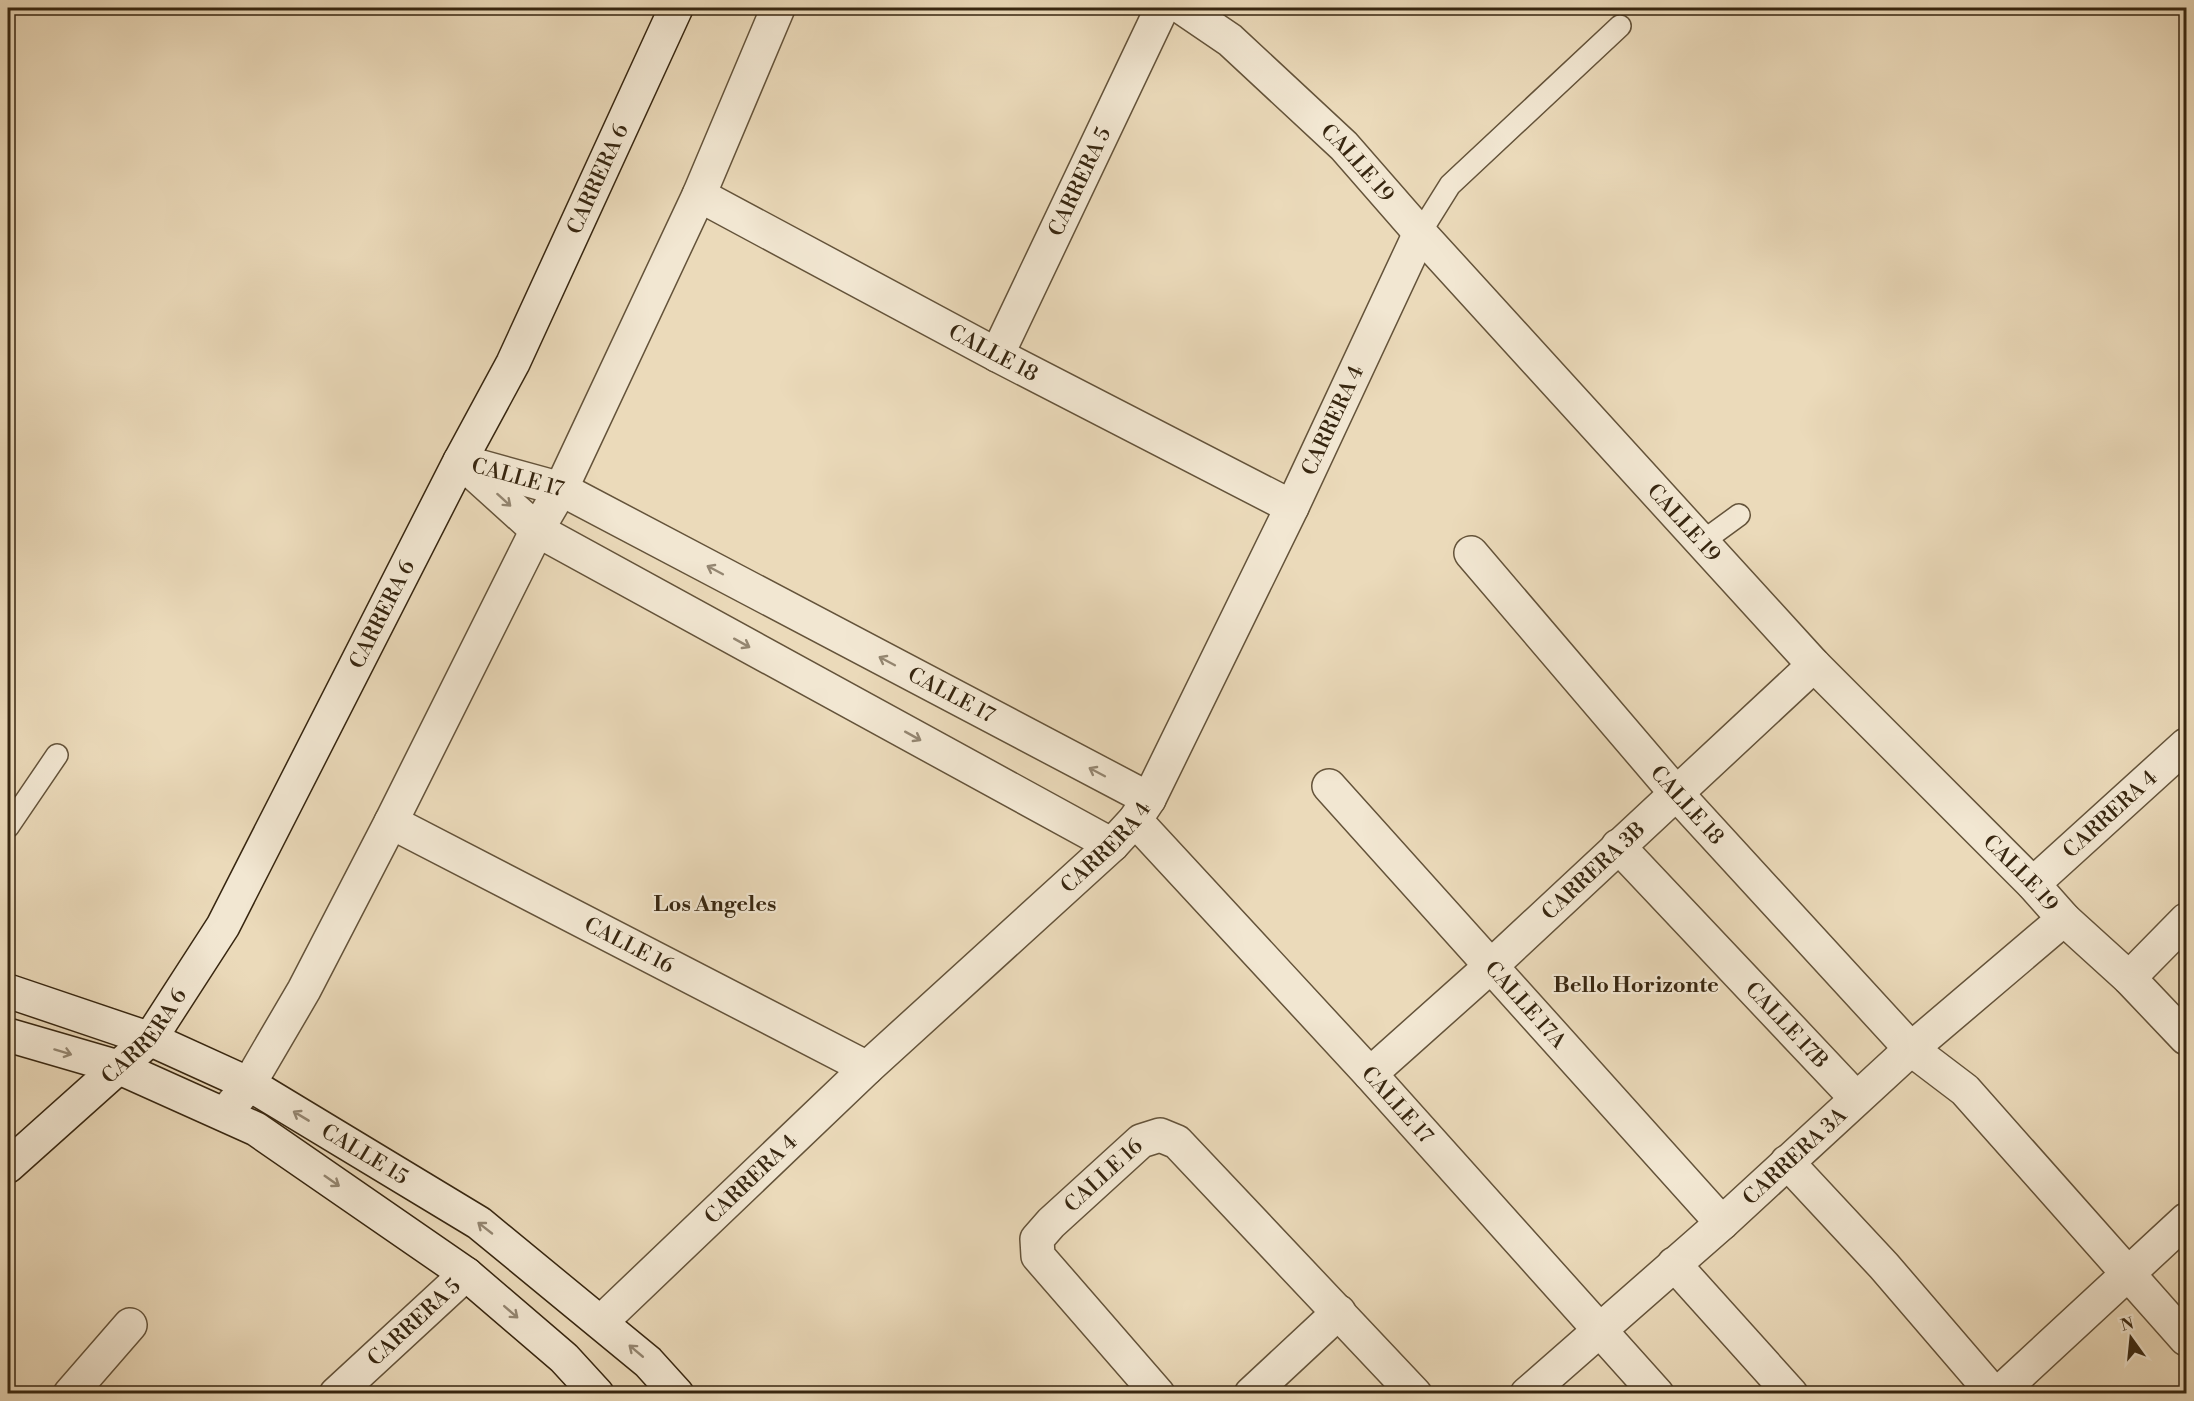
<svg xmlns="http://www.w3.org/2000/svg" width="2194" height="1401" font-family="'Libre Bodoni',serif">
  <rect width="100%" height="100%" fill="#ebdaba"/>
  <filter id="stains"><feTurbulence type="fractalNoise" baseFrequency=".00333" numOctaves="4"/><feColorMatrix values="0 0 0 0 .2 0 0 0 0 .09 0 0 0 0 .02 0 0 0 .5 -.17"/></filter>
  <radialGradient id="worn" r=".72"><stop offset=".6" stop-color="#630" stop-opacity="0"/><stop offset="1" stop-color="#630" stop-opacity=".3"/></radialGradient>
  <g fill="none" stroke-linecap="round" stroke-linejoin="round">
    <defs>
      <g id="lane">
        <path d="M 1420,233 L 1450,185 L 1620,26"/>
        <path d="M 1702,542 L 1739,515"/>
        <path d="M 8,827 L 57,755"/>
      </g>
      <g id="street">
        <path id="s1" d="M 1183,8 L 1230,40 L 1344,146 L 1420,233 L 1814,665 L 2033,884 L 2064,919 L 2129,978 L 2186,1038"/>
        <path id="s2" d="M 699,195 L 997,355 L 1292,507"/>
        <path id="s3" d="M 997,355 L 1162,8"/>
        <path id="s4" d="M 460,461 L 561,489 L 1149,799"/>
        <path d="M 466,466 L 537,530 L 1112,845"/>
        <path id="s5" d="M 1471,553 L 1676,793 L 1911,1049 L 1965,1090 L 2186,1339"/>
        <path id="s6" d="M 1329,786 L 1722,1223"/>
        <path id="s7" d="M 1135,820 L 1370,1074 L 1657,1394"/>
        <path id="s8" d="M 391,822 L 867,1068"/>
        <path id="s9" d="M 1618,846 L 1856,1098"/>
        <path id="s10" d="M 2033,884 L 2186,745"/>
        <path d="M 2129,978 L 2186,920"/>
        <path id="s11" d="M 1370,1074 L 1491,966 L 1814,665"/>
        <path d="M 225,1114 L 249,1084 L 304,990 L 391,822 L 537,530 L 561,489 L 699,195 L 778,8"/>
        <path d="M 1787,1162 L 1884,1266 L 1994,1394"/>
        <path d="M 1674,1264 L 1791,1394"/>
        <path id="s12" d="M 601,1322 L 867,1068 L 1112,845 L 1135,820 L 1149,799 L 1292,507 L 1420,233"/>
        <path d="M 70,1394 L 130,1325"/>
        <path id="s13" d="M 336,1394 L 466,1274"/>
        <path id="s14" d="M 1158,1394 L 1038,1256 L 1037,1239 L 1051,1223 L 1141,1141 L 1160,1135 L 1177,1142 L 1415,1394"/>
        <path d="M 1251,1394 L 1339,1312"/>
        <path id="s15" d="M 1527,1394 L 1722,1223 L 1911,1049 L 2064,919"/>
        <path d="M 1998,1394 L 2186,1220"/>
      </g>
      <g id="secondary">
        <path id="s16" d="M 8,991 L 150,1039 L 249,1084 L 479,1223 L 648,1362 L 677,1394"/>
        <path d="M 8,1035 L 118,1067 L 256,1129 L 466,1274 L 564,1358 L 597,1394"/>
        <path id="s17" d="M 8,1166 L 150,1039 L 223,926 L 460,461 L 513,363 L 676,8"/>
      </g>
    </defs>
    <use href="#lane" stroke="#64533a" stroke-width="24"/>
    <use href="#street" stroke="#64533a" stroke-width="36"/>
    <use href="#secondary" stroke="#372610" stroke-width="36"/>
    <use href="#lane" stroke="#f2e7d2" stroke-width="21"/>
    <use href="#street" stroke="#f2e7d2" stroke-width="33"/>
    <use href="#secondary" stroke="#f2e7d2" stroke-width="33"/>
  </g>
  <defs><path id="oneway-shaft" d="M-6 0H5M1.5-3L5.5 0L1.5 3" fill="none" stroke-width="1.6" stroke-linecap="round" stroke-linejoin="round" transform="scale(1.5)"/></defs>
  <g stroke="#948671">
    <use href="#oneway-shaft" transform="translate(504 500) rotate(42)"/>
    <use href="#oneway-shaft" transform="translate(715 570) rotate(-152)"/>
    <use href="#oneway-shaft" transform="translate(742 643) rotate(29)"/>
    <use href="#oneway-shaft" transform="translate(887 661) rotate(-152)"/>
    <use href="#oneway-shaft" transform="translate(913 736) rotate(29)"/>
    <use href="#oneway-shaft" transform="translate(1097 772) rotate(-152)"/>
    <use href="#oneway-shaft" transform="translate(63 1052) rotate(17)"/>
    <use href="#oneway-shaft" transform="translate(301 1116) rotate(-149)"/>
    <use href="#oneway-shaft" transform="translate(332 1181) rotate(35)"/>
    <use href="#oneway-shaft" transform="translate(485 1228) rotate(-142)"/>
    <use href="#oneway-shaft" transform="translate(511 1312) rotate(41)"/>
    <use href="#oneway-shaft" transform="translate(636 1351) rotate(-140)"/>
  </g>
  <g text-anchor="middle" stroke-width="4.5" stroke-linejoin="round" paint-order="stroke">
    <g font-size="21" fill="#372610" stroke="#f2e7d2">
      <text dy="7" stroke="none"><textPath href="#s1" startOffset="234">CALLE 19</textPath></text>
      <text dy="7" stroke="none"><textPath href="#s17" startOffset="1161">CARRERA 6</textPath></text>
      <text dy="7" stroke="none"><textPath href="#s3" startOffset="192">CARRERA 5</textPath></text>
      <text dy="7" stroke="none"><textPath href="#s2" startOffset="334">CALLE 18</textPath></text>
      <text dy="7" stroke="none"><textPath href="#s12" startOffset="1179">CARRERA 4</textPath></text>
      <text dy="7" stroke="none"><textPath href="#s4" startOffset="60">CALLE 17</textPath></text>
      <text dy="7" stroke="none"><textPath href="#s1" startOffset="720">CALLE 19</textPath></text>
      <text dy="7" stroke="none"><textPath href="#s17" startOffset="675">CARRERA 6</textPath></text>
      <text dy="7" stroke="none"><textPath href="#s4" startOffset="546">CALLE 17</textPath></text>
      <text dy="7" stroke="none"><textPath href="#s5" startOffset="332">CALLE 18</textPath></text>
      <text dy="7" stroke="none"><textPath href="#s10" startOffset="104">CARRERA 4</textPath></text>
      <text dy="7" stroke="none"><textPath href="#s12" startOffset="693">CARRERA 4</textPath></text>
      <text dy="7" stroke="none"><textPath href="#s11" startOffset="302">CARRERA 3B</textPath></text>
      <text dy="7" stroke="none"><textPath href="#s1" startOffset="1206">CALLE 19</textPath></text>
      <text dy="7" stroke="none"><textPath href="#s8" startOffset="268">CALLE 16</textPath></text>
      <text dy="7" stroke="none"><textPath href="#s6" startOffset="294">CALLE 17A</textPath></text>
      <text dy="7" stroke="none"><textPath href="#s9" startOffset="246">CALLE 17B</textPath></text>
      <text dy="7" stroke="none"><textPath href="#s17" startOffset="189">CARRERA 6</textPath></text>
      <text dy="7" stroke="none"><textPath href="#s7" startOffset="387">CALLE 17</textPath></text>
      <text dy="7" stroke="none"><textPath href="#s16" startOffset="394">CALLE 15</textPath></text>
      <text dy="7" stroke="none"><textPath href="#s15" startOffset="358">CARRERA 3A</textPath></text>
      <text dy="7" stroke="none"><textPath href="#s14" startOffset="292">CALLE 16</textPath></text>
      <text dy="7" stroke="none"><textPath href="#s12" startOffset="207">CARRERA 4</textPath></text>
      <text dy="7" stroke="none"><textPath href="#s13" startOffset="106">CARRERA 5</textPath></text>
    </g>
    <g font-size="22" font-weight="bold" fill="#372610" stroke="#f2e7d2">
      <text x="715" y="911">Los Angeles</text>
      <text x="1636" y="992">Bello Horizonte</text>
    </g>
  </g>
  <rect width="2194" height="1401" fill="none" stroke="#ebdaba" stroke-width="30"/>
  <rect x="9" y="9" width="2176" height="1383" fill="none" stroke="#372610" stroke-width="3"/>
  <rect x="15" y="15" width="2164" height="1371" fill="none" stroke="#372610" stroke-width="1.5"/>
  <g transform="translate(2131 1338) rotate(345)" stroke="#f2e7d2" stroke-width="4.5" paint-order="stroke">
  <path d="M0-4.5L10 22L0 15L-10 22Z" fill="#372610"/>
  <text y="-9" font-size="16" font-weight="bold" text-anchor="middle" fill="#372610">N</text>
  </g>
  <rect width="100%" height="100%" filter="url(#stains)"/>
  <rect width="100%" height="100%" fill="url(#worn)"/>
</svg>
